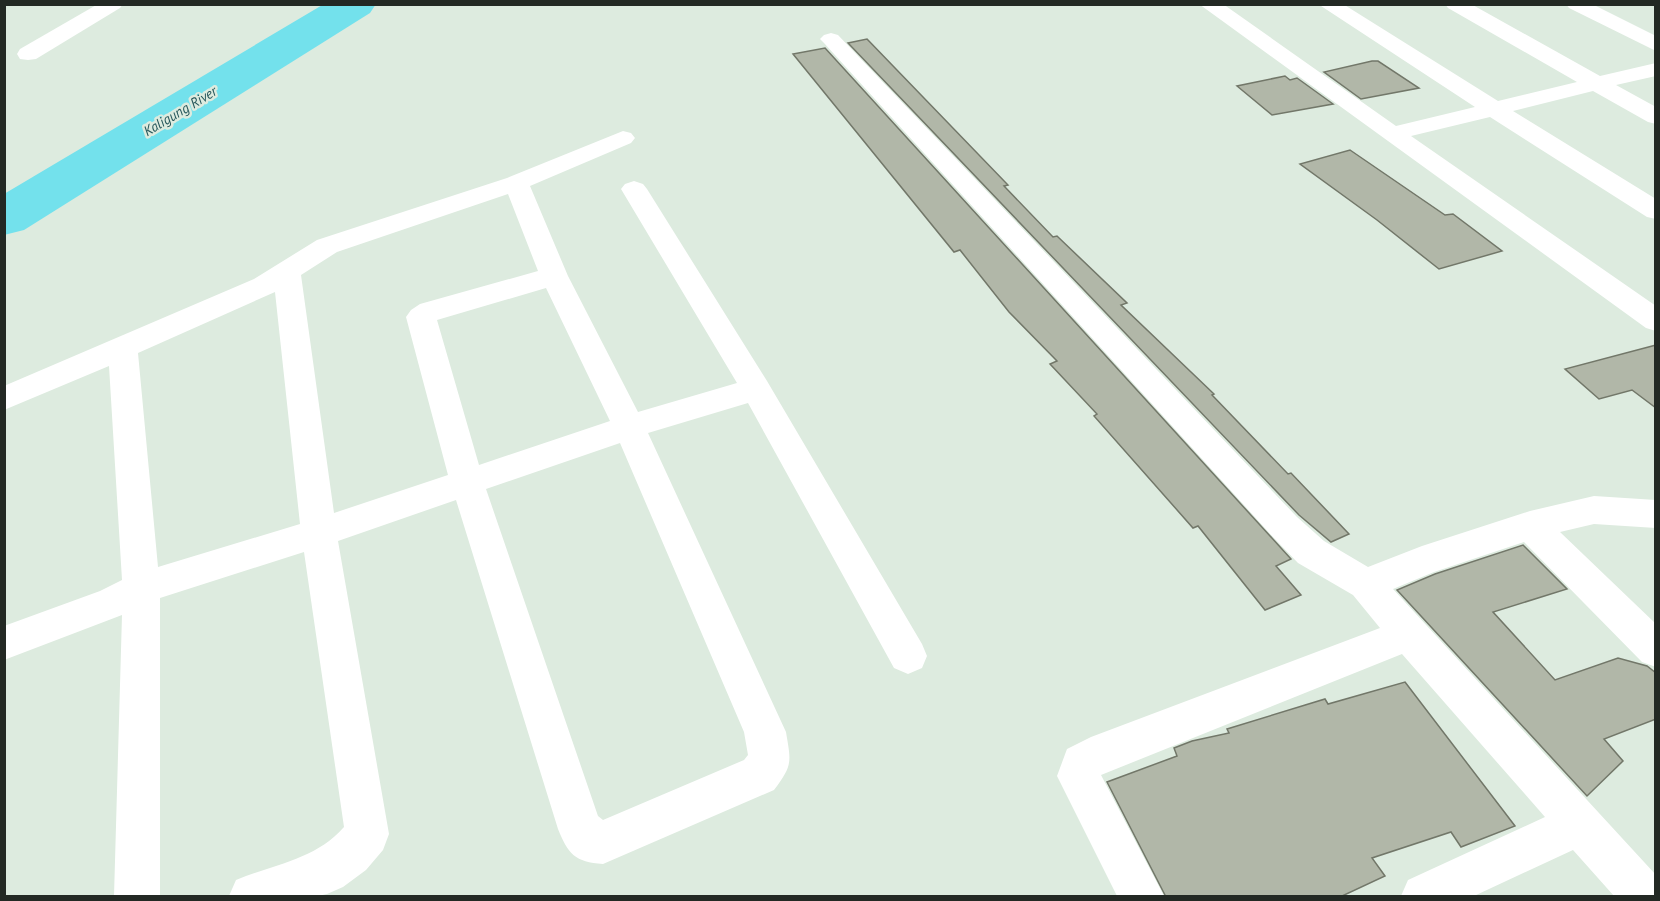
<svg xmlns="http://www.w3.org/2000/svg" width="1660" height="901" font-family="'PT Sans',sans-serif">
  <rect width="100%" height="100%" fill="#ddebdf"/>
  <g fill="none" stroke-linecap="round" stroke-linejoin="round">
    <path fill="#73e1ec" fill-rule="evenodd" d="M 324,4 L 376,4 L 370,13 L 24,230 L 4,235 L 4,194 Z"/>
  </g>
  <g fill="#b1b7a8" stroke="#727769" stroke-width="1.5">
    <path d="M 867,39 L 1008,185 L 1004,186 L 1053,237 L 1057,236 L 1127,303 L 1121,305 L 1214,394 L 1212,395 L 1288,474 L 1291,473 L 1349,534 L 1331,542 L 1299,515 L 848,43 Z"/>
    <path d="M 825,48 L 1291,559 L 1276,566 L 1301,595 L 1265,610 L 1198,526 L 1193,528 L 1094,416 L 1097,414 L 1050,364 L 1057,361 L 1009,312 L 960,250 L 954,252 L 793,54 Z"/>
    <path d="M 1372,61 L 1378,61 L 1419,88 L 1361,99 L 1324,72 Z"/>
    <path d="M 1285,76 L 1290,80 L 1297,78 L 1333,104 L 1272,115 L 1237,86 Z"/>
    <path d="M 1350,150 L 1445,215 L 1453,214 L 1502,251 L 1439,269 L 1377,220 L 1300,164 Z"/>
    <path d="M 1656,345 L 1656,408 L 1632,390 L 1599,399 L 1565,369 Z"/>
    <path d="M 1523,545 L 1567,589 L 1493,612 L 1555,680 L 1618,658 L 1647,666 L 1656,673 L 1656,719 L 1604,739 L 1623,761 L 1587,796 L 1397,590 L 1435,574 Z"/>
    <path d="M 1405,682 L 1515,826 L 1461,847 L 1451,832 L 1372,858 L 1385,876 L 1340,897 L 1166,897 L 1107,782 L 1177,756 L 1174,748 L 1192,741 L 1229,733 L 1227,729 L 1325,699 L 1328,704 Z"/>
  </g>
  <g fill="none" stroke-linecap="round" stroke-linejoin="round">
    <g fill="#fff" fill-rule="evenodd">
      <path d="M 98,4 L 123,4 L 120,8 L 36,59 L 28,60 L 20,59 L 17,54 L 20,49 Z"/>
      <path d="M 1199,4 L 1223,4 L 1396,126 L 1475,107 L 1318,4 L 1343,4 L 1498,101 L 1577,82 L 1448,8 L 1445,4 L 1471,4 L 1600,76 L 1656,63 L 1656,76 L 1616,85 L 1656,107 L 1656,124 L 1648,122 L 1593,91 L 1513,111 L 1656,199 L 1656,219 L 1647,217 L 1490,117 L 1411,136 L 1656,306 L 1656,331 L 1646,328 Z"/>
      <path d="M 1566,4 L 1592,4 L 1656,36 L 1656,51 L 1569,8 Z"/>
      <path d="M 831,33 L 838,35 L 1297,517 L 1324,541 L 1368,567 L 1422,546 L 1530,511 L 1594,496 L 1656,500 L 1656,528 L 1594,524 L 1560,532 L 1656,624 L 1656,667 L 1642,662 L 1524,542 L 1434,572 L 1393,589 L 1656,875 L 1656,896 L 1614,896 L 1573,850 L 1474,896 L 1401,896 L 1408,880 L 1545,817 L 1402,654 L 1101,775 L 1164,896 L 1117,896 L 1057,776 L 1067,749 L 1091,737 L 1380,628 L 1353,595 L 1298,563 L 1273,537 L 824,43 L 820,39 L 824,35 Z"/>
      <path d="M 623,131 L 631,133 L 635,138 L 631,143 L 530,186 L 568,276 L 638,412 L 737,383 L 621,189 L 625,184 L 634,181 L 643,184 L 647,189 L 767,381 L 922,644 L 927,656 L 922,668 L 908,674 L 894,668 L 748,403 L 648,433 L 786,732 C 791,762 793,765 774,790 L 603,864 C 575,862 568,854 558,829 L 456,500 L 338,541 L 389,834 L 383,850 L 366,870 L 343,887 L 327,894 L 318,896 L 229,896 L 236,880 C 274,864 315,860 344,827 L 304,552 L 160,598 L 160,896 L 114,896 L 122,615 L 4,660 L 4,626 L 100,591 L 122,580 L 109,366 L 4,410 L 4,386 L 254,279 L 317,240 L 507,178 ZM 508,194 L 538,271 L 420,304 L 411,310 L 406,317 L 448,475 L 334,513 L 301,275 L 337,252 ZM 546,288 L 610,421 L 479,465 L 437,320 ZM 275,292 L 300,524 L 158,567 L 138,353 ZM 620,443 L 744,732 L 748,755 L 744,760 L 603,820 L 598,816 L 486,489 Z"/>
    </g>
  </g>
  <g text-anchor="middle" stroke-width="5" stroke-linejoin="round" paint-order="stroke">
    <g font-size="14" font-style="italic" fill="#26575b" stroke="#ddebdf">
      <text transform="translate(180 111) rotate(-31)" y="5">Kaligung River</text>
    </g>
  </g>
  <rect width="1660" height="901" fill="none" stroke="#232924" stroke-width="12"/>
</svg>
